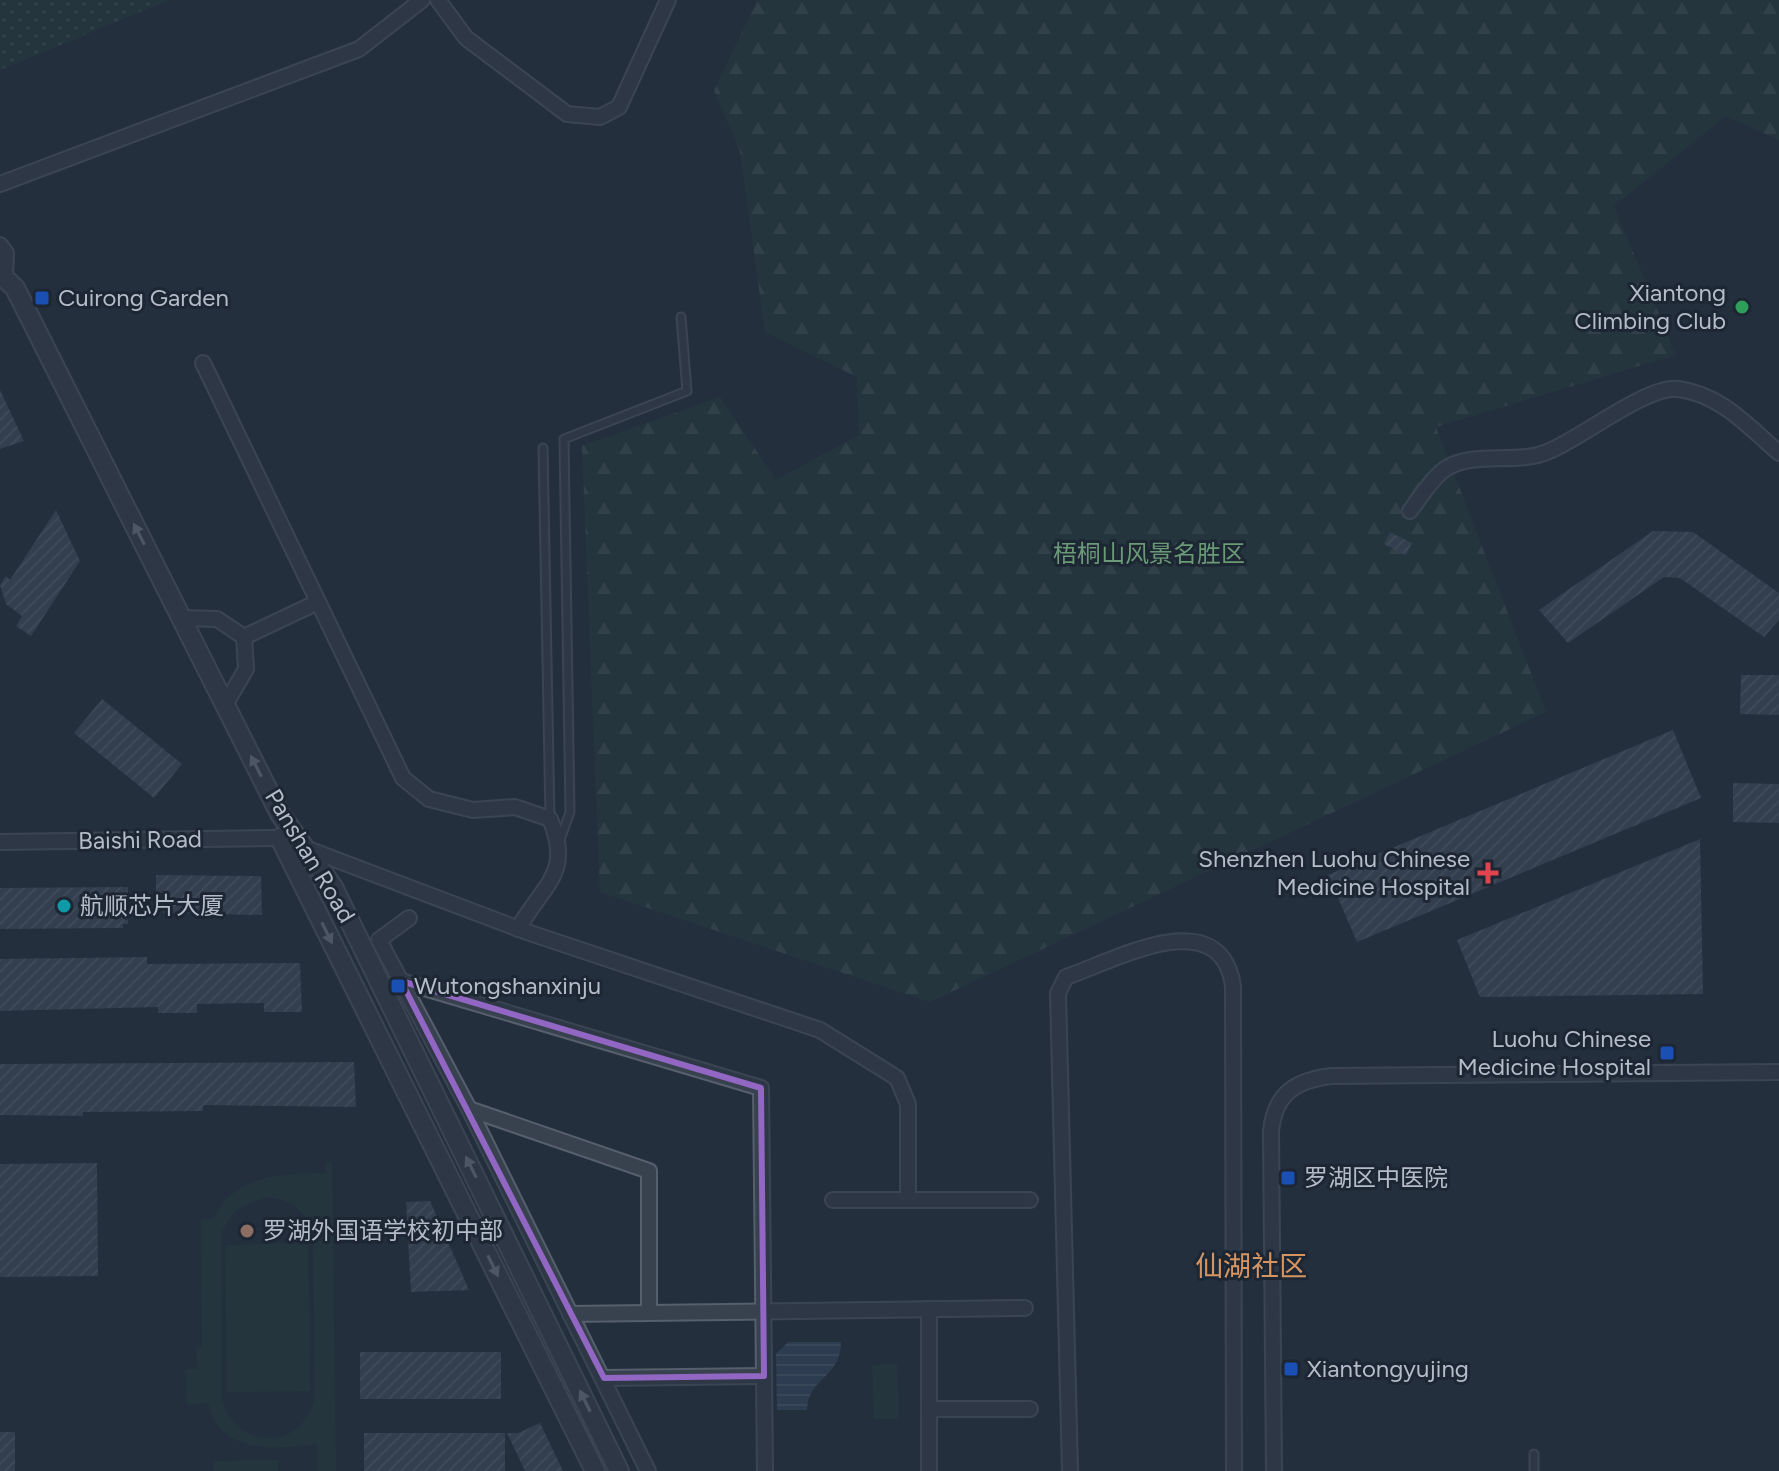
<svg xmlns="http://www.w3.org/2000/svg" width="1779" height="1471" font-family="Figtree,'Noto Sans SC',sans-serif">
  <defs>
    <pattern id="forest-firs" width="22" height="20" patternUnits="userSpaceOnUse" patternTransform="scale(2)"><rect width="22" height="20" fill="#263c3f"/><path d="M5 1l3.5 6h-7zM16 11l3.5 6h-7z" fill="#435659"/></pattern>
    <pattern id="park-dots" width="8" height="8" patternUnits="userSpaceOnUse" patternTransform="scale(2)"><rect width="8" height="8" fill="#263c3f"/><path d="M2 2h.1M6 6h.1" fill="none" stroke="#435659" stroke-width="1.8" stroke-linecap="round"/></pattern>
    <pattern id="water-rules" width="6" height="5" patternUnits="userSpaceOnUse" patternTransform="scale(2)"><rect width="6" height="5" fill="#394c67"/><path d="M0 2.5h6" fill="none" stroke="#53647b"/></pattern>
    <pattern id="building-hatch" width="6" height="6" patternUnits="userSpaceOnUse" patternTransform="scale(2)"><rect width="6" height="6" fill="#455162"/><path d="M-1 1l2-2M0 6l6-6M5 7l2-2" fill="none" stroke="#5d6877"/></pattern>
  </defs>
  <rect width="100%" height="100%" fill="#242f3e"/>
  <path fill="url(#forest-firs)" d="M 757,0 L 1779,0 L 1779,140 L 1726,116 L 1614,206 L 1676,355 L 1436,427 L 1546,712 L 930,1002 L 600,892 L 582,446 L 720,397 L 776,480 L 859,435 L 857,377 L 765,332 L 740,151 L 714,91 Z"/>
  <path fill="url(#park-dots)" d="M 0,0 L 169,0 L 0,70 Z"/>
  <g fill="#263c3f" fill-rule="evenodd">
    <path d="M 326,1162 L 332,1163 L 336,1471 L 317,1471 L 317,1444 C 275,1449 220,1455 208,1403 L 187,1405 L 186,1369 L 197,1369 L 196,1348 L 202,1347 L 201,1219 L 214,1218 C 233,1175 284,1173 326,1173 ZM 264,1197 C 286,1197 305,1209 313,1231 L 315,1397 C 305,1449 238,1453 222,1401 L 221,1232 L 235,1211 Z"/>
    <path d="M 308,1243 L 310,1391 L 227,1392 L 225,1245 Z"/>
    <path d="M 897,1364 L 899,1419 L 874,1419 L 872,1365 Z"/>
    <path d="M 278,1460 L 278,1471 L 214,1471 L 213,1461 Z"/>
  </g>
  <path fill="url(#water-rules)" d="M 788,1342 L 841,1342 C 841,1378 808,1377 807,1410 L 777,1410 L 776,1354 Z"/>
  <g fill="url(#building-hatch)">
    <path d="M 0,390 L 24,441 L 0,449 Z"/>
    <path d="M 56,510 L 80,561 L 31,636 L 16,626 L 22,616 L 6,604 L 0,585 L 6,576 L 10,580 Z"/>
    <path d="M 1653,531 L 1693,532 L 1779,593 L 1779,620 L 1764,637 L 1680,578 L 1664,577 L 1568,643 L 1539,610 Z"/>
    <path d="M 1390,532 L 1412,543 L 1406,555 L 1384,544 Z"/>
    <path d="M 1741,675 L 1779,675 L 1779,715 L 1740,714 Z"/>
    <path d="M 102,699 L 182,764 L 154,798 L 74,733 Z"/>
    <path d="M 1673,730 L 1701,798 L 1357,942 L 1328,875 Z"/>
    <path d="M 1733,783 L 1779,784 L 1779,823 L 1733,822 Z"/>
    <path d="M 1700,839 L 1703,994 L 1480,997 L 1457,940 Z"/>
    <path d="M 156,875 L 261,876 L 262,915 L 163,913 L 163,893 L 156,893 Z"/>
    <path d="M 128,887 L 128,924 L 123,924 L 123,928 L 0,929 L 0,888 Z"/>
    <path d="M 147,957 L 147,964 L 300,963 L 302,1012 L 264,1012 L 264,1003 L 197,1004 L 197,1013 L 158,1013 L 158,1007 L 0,1011 L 0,959 Z"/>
    <path d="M 354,1062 L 356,1107 L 203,1105 L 203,1111 L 83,1112 L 83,1116 L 0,1115 L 0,1064 Z"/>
    <path d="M 97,1163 L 98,1276 L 0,1277 L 0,1164 Z"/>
    <path d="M 430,1201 L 469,1290 L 411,1292 L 406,1202 Z"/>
    <rect x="360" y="1352" width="141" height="47"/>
    <path d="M 540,1423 L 563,1471 L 525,1471 L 507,1433 L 518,1433 Z"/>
    <rect x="0" y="1432" width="15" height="39"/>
    <rect x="364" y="1433" width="141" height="38"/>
  </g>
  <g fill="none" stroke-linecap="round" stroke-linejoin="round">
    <defs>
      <g id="service">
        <path d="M 543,448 L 550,819"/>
        <path d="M 560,840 L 570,812 L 564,439 L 687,391 L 681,317"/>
        <path d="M 1534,1454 L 1534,1471"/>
      </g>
      <g id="minor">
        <path d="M 438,0 L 466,38 L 567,114 L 600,117 L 619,107 L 668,0"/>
        <path d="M 0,184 L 359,49 L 422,0"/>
        <path d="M 0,245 L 6,253 L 5,277"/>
        <path d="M 203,363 L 403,778 L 429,799 L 473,810 L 515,807 L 550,819 C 573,874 543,884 518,929"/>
        <path d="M 1410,511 C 1420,498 1431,479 1445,469 C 1474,450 1516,465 1547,452 C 1579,440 1647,385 1678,389 C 1720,394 1748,426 1779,453"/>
        <path d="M 182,618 L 217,619 L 244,637 L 246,669 L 225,705"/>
        <path d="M 244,637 L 318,602"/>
        <path d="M 0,842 L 280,838"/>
        <path d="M 305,848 L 527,932 L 820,1030 L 897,1078 L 908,1104 L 908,1199"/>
        <path d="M 409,918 L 379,940 L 469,1109 L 648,1471"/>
        <path d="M 401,981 L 761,1088 L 765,1471"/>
        <path d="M 469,1109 L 649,1171 L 649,1311"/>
        <path d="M 833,1200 L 1030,1200"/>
        <path d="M 929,1309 L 929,1471"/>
        <path d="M 570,1314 L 1025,1308"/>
        <path d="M 604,1378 L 764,1376"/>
        <path d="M 929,1409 L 1030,1409"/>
        <path d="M 1070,1471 L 1058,993 L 1066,977 C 1116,960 1220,901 1233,986 L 1234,1471"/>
        <path d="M 1274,1471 L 1271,1131 C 1275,1093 1296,1080 1332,1076 L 1779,1072"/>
      </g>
      <g id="tertiary">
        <path d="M 0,274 L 15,288 L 280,814 L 333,887 L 619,1471"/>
        <path d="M 280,838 L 595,1471"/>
      </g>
    </defs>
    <use href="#service" stroke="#565f6c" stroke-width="11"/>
    <use href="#minor" stroke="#565f6c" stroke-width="18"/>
    <use href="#tertiary" stroke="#565f6c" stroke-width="22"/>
    <use href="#service" stroke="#38414e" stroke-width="7"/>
    <use href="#minor" stroke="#38414e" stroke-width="14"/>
    <use href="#tertiary" stroke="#38414e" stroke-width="18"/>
  </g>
  <defs><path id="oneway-solid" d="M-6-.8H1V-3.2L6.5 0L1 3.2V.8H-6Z" transform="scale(2)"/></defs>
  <g fill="#7c8592">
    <use href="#oneway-solid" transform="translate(139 534) rotate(-117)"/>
    <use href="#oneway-solid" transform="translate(256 766) rotate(-117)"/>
    <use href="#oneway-solid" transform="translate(327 933) rotate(64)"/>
    <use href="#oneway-solid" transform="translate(471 1167) rotate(-116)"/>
    <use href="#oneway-solid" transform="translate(493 1266) rotate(64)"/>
    <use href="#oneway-solid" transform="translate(585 1401) rotate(-116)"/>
  </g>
  <path d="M0 0H1779V1471H0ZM 401,981 L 761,1088 L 764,1376 L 604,1378 Z" fill="#242f3e" fill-opacity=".55" fill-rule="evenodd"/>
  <path fill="none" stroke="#9266c3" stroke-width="6" stroke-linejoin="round" d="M 401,981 L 761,1088 L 764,1376 L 604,1378 Z"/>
  <g fill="#1a4fb4" stroke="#1d2633" stroke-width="3">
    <rect x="34" y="290" width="16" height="16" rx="4"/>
    <rect x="390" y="978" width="16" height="16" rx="4"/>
    <rect x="1659" y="1045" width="16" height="16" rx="4"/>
    <rect x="1280" y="1170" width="16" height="16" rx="4"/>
    <rect x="1283" y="1361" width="16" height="16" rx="4"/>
  </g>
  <circle fill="#2e9e5b" stroke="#1d2633" stroke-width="3" cx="1742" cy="307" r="8"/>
  <path fill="#e0444e" stroke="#1d2633" stroke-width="3" d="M1484 861h8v8h8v8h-8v8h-8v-8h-8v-8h8z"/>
  <circle fill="#0f9aa8" stroke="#1d2633" stroke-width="3" cx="64" cy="906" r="8"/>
  <circle fill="#8d6e63" stroke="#1d2633" stroke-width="3" cx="247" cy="1231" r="8"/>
  <g text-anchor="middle" stroke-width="6" stroke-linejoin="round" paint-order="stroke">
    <g font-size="24" fill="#b4bcc9" stroke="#1d2633" text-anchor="start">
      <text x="1726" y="301" text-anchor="end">Xiantong<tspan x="1726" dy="28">Climbing Club</tspan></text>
      <text x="58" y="306">Cuirong Garden</text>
      <text x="1470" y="867" text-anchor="end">Shenzhen Luohu Chinese<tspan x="1470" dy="28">Medicine Hospital</tspan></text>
      <text x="80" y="914">航顺芯片大厦</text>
      <text x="414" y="994">Wutongshanxinju</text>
      <text x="1651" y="1047" text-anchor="end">Luohu Chinese<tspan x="1651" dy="28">Medicine Hospital</tspan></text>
      <text x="1304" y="1186">罗湖区中医院</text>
      <text x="263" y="1239">罗湖外国语学校初中部</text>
      <text x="1307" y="1377">Xiantongyujing</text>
    </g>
    <g font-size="24" fill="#6b9a76" stroke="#1d2633">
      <text x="1149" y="562">梧桐山风景名胜区</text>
    </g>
    <g font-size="24" fill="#b4bcc9" stroke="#1d2633">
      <text transform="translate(140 840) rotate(-1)" y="8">Baishi Road</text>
      <text transform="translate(310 856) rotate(59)" y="8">Panshan Road</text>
    </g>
    <g font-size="28" fill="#d59563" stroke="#1d2633">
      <text x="1251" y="1276">仙湖社区</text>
    </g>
  </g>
</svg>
